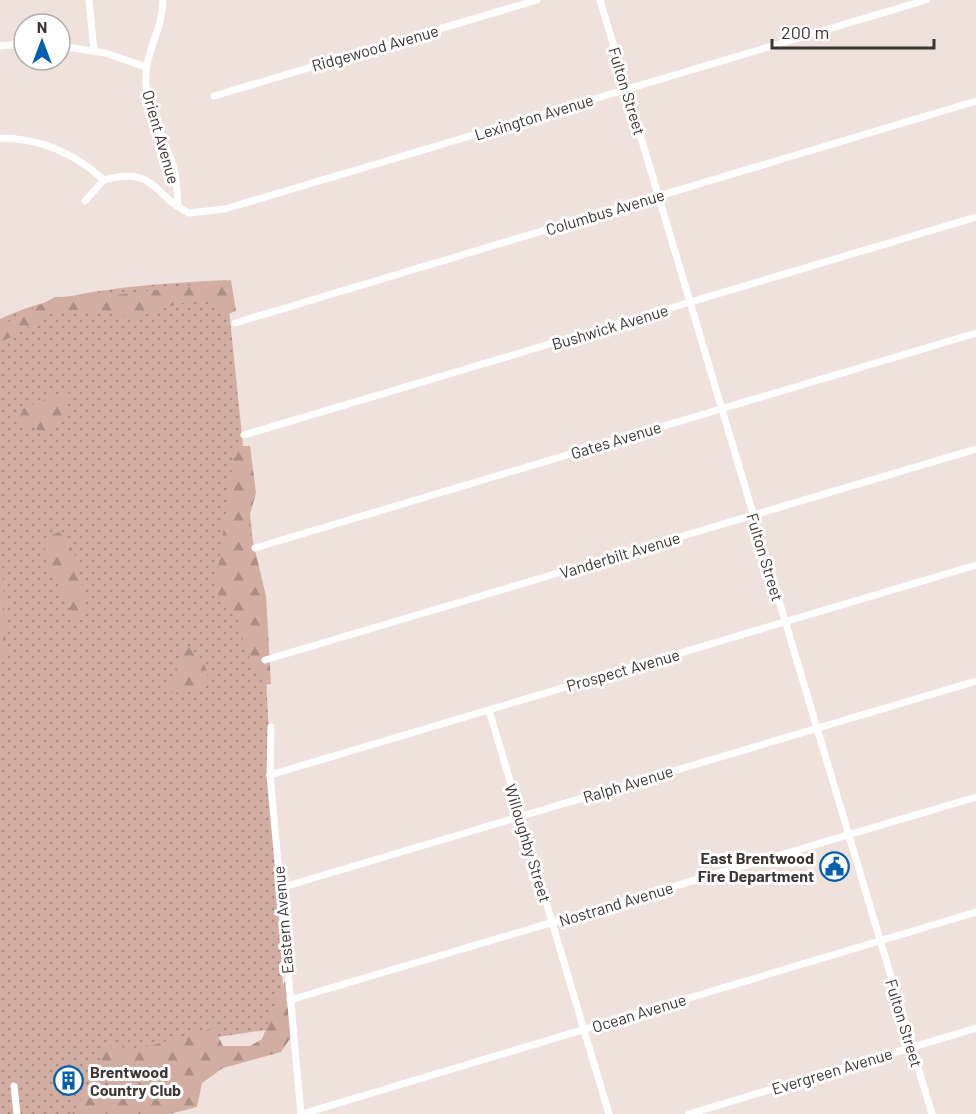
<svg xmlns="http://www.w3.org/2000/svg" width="976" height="1114" font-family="Barlow,sans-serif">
  <defs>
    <pattern id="grass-dots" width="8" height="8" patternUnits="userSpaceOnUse" patternTransform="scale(1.5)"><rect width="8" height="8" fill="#d2aea2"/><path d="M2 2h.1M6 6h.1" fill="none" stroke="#ac8e85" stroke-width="1.8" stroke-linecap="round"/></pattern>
    <pattern id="forest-firs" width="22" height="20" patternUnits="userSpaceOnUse" patternTransform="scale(1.5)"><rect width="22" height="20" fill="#d2aea2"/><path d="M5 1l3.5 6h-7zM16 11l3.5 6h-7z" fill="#ac8e85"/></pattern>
  </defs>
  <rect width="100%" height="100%" fill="#efe1dc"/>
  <path fill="url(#grass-dots)" d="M 226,280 L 265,660 L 285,1027 L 139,1049 L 134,1088 L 112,1114 L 0,1114 L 0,319 C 65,288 155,284 226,280 Z"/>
  <g fill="url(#forest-firs)">
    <path d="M 231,280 L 236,311 L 225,315 L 218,304 L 205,299 L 177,304 L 136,318 L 104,312 L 59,309 L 0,343 L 0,326 L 55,297 L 116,295 Z"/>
    <path d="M 60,393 L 69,393 C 72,408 55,425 46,437 L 42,437 L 34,425 L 23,424 L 20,416 L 23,409 Z"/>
    <path d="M 235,446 L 250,446 L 256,493 L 248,521 L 266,596 L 271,684 L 264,685 L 243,645 L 237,616 L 219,598 L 216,585 Z"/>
    <path d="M 0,522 L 6,647 L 0,670 Z"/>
    <path d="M 59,532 C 84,555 81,589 85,621 L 75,618 L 44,557 L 45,538 Z"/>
    <path d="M 185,643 C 198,657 214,668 205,688 L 166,694 Z"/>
    <path d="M 285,981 L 291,1037 L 281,1052 L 223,1068 L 202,1083 L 197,1107 L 170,1114 L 70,1114 L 80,1102 L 104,1051 L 115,1044 L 131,1051 L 214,1028 L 223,1046 L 250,1046 L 262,1039 Z"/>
  </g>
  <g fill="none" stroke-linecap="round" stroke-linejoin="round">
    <g stroke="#fff" stroke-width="7">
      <path d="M 89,0 L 94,51"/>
      <path d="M 163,0 C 163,30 143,55 146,85 C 148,116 165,139 174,168 C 177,180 177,193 178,205"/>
      <path d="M 600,0 L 932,1114"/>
      <path d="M 0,46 L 24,44"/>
      <path d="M 60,46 L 105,53 L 146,67"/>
      <path d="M 214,96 L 537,0"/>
      <path d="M 0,138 C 41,138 74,153 104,180 C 157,165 153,197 189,213 L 225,209 L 926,0"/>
      <path d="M 85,201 L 104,180"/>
      <path d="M 235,323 L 976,101"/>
      <path d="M 244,435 L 976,217"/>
      <path d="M 255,548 L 976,333"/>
      <path d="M 265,660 L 976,449"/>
      <path d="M 489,710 L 609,1114"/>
      <path d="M 271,727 L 270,775 L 301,1114"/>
      <path d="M 270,775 L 976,565"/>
      <path d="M 280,888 L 976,681"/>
      <path d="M 290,1000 L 976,797"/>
      <path d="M 14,1086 L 17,1114"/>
      <path d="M 302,1114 L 976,912"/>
      <path d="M 689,1114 L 976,1028"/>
    </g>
  </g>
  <defs>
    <symbol id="civic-ring" viewBox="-11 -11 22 22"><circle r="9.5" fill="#fff" stroke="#045fac" stroke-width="1.5"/><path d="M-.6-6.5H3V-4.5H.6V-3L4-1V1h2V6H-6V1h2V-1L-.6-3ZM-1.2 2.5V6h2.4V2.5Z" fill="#045fac"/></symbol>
    <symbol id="building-ring" viewBox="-11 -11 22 22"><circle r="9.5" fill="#fff" stroke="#045fac" stroke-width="1.5"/><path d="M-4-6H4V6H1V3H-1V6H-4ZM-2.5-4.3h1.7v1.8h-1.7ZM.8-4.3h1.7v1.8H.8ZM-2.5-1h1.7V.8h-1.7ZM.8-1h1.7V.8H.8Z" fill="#045fac"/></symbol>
  </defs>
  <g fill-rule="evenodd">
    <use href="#civic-ring" x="818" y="850" width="33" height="33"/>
    <use href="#building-ring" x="52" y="1064" width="33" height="33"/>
  </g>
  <g text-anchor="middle" stroke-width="6" stroke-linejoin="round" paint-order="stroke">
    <g font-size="16" fill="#3b3533" stroke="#fff">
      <text transform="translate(375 48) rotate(-16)" y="6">Ridgewood Avenue</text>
      <text transform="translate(627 91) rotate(73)" y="6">Fulton Street</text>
      <text transform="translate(534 117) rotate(-17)" y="6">Lexington Avenue</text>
      <text transform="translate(161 137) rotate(74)" y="6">Orient Avenue</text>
      <text transform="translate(605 212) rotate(-17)" y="6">Columbus Avenue</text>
      <text transform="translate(610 327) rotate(-17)" y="6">Bushwick Avenue</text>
      <text transform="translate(616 440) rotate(-17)" y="6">Gates Avenue</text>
      <text transform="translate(620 555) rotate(-17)" y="6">Vanderbilt Avenue</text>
      <text transform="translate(765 557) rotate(73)" y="6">Fulton Street</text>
      <text transform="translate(623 670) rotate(-16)" y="6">Prospect Avenue</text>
      <text transform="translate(628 784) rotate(-17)" y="6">Ralph Avenue</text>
      <text transform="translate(528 843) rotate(73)" y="6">Willoughby Street</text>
      <text transform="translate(616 904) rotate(-17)" y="6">Nostrand Avenue</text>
      <text transform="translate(283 920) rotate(-95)" y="6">Eastern Avenue</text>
      <text transform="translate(639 1013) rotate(-17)" y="6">Ocean Avenue</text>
      <text transform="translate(904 1023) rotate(73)" y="6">Fulton Street</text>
      <text transform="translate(832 1071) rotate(-17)" y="6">Evergreen Avenue</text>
    </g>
    <g font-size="16" font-weight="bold" fill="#3b3533" stroke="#fff" text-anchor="end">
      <text x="814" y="864">East Brentwood<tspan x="814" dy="18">Fire Department</tspan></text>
      <text x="90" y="1078" text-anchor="start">Brentwood<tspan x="90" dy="18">Country Club</tspan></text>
    </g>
  </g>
  <g transform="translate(42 42)"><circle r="28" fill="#ffffff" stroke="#b1aead" stroke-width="1.5"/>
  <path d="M0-4.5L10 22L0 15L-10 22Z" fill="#045fac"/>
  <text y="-9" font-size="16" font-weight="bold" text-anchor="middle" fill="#3b3533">N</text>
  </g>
  <path d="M772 39v9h162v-9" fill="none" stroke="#3b3533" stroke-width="3"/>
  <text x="781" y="39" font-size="18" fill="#3b3533" stroke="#ffffff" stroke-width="4.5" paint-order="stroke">200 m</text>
</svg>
